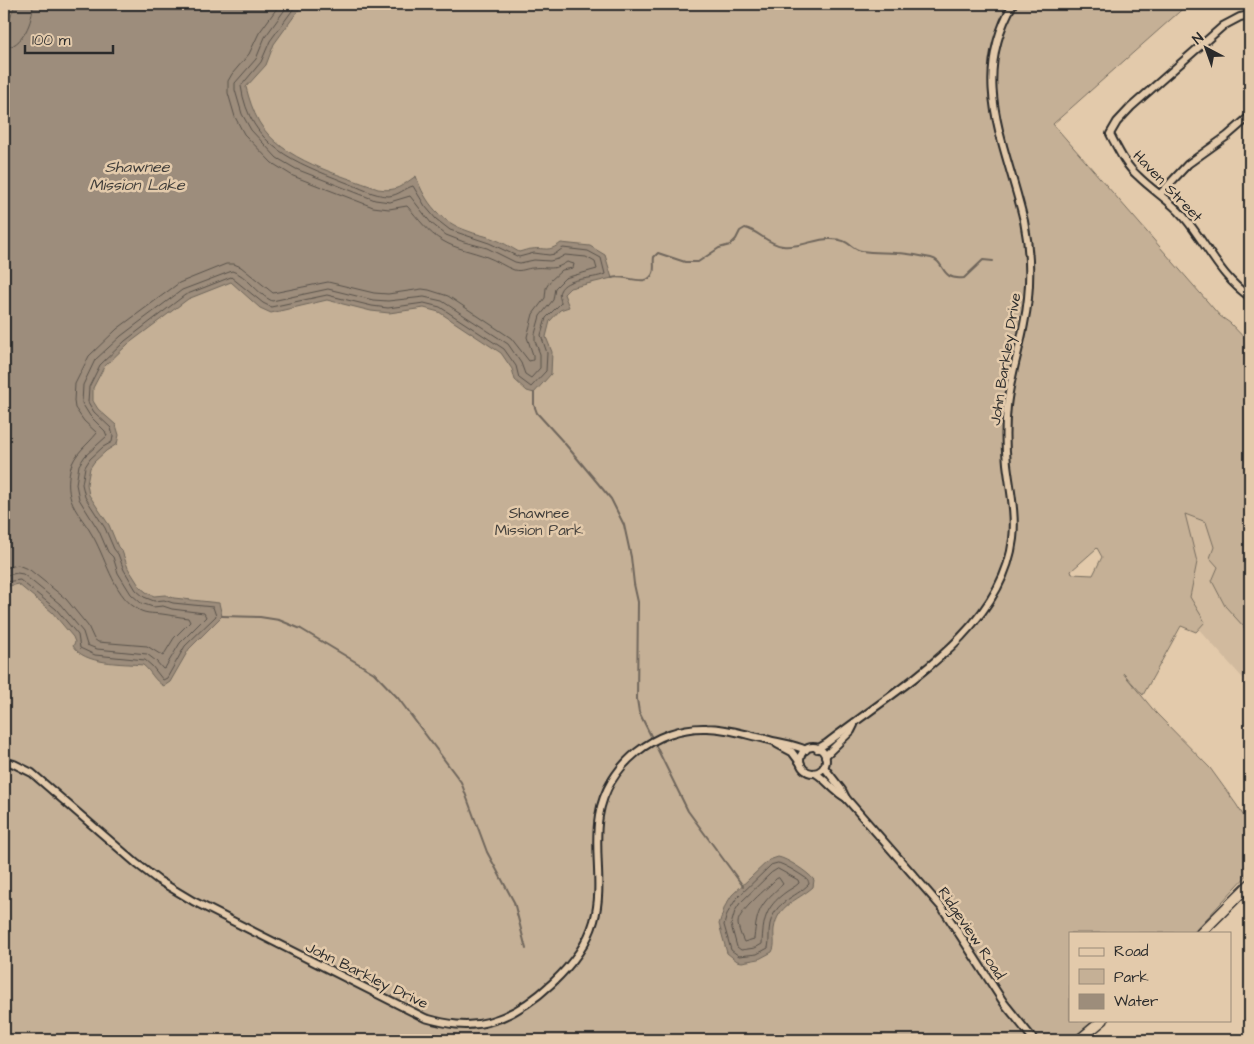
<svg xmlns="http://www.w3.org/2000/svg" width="1254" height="1044" font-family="'Architects Daughter',sans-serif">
  <rect width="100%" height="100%" fill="#e3caab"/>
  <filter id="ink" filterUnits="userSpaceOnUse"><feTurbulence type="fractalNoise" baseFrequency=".02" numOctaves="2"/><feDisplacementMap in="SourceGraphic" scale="10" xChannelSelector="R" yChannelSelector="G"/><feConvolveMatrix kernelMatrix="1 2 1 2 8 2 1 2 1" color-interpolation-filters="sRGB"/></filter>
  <g filter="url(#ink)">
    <path fill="#d1ba9e" d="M 1250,414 L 1250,686 L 1113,534 Z"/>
    <path fill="#c5b096" stroke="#786e60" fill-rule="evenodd" d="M 4,4 L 1188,4 L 1053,124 L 1220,316 L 1230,323 L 1250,344 L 1250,633 L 1246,633 L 1244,627 L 1225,606 L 1212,581 L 1218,567 L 1210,558 L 1214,547 L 1206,522 L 1185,514 L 1197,562 L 1190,597 L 1205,622 L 1196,632 L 1181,626 L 1143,695 L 1123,673 L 1156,713 L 1210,768 L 1236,804 L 1250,826 L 1250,872 L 1193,933 L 1070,933 L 1070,1020 L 1094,1020 L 1070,1040 L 4,1040 ZM 1097,548 L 1102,557 L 1093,575 L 1072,574 L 1071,571 Z"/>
    <g fill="#9d8d7b" stroke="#6f665b">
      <path d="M 15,4 L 303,4 L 274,44 L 266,65 L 246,87 C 249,99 253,111 259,122 C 282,161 339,174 378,189 C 397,192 401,186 416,176 C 425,203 441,222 468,231 C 475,234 483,235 491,238 C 501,241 510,247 519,252 C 523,251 528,249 532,249 C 546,247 547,253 561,243 L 590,246 L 605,255 L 612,278 L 570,288 L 564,294 L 569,307 L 560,310 L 550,321 L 546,337 L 552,352 L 551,374 L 534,393 L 527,391 L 515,380 L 512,369 L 501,353 L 439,312 L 424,308 L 389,313 L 371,311 L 327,300 L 271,313 L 260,308 L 231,282 L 188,299 L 128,344 L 104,367 L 93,388 L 93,401 L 98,409 L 116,425 L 119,435 L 117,444 L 106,451 L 94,462 L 90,468 L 87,484 L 89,495 L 109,525 L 118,547 L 122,551 L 128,568 L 140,587 L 146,592 L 154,596 L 165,595 L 174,598 L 219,603 L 222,616 L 189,649 L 170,682 L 164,686 C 154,681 151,671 143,665 C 123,663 84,665 73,646 L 75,642 L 73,637 L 52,612 L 18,584 L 4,587 L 4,34 Z"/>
      <path d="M 778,857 C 786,858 808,872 814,880 L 813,887 C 796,902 778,904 774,929 C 773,937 776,945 772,952 L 759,959 L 742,962 L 737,961 L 727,953 L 719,924 L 725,906 L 732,895 L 769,860 Z"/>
    </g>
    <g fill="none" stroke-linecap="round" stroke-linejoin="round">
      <g stroke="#59524b" stroke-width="1">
        <path d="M 4,48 C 23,47 33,21 33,4"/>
        <path d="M 4,568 L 18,565 L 30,570 L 66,599 L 88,626 L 94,639 L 98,642 L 147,646 L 163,656 L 174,638 L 190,622 L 188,618 C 179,617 170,615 162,614 C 152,613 144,614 136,608 C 113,594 105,555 91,533 C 85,522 75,512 71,500 C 68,490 68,480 70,470 C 74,453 87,446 97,433 L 84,421 L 75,408 L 74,401 L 75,384 L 89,356 L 117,329 L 179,283 L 226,264 L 234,264 L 241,267 L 273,293 L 328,282 L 374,293 L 388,294 L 422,289 L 429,290 L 448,296 L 511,338 L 529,361 L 533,360 L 533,355 L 527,337 L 533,314 L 545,298 L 546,288 L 550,281 L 562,270 L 573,268 L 574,264 L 567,262 C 552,272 548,266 533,268 C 527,268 521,272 514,270 C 505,267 496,260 487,257 C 472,251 456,249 443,241 C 428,233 418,218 407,206 L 389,209 L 373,207 L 293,176 L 272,163 L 244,134 L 235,117 L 228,93 L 228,81 L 232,74 L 249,54 L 259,33 L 280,4"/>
        <path d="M 4,576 L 17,573 L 23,574 L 60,604 L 83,632 L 87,645 L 97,649 L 147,654 L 156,661 L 163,669 L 165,668 L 180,643 L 206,617 L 204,613 L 172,609 L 163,606 L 153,607 L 141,603 L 131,594 L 118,573 L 113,557 L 108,552 L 99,531 L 79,499 L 76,484 L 79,465 L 85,456 L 107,436 L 105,431 L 90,416 L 82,403 L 83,385 L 95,360 L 121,336 L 182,290 L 232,271 C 247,275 257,294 272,301 L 328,289 L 373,300 L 388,301 L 424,297 L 442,301 L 508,344 L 521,363 L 525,374 L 531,378 L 540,368 L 540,354 L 535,341 L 535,334 L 540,316 L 553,300 L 555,288 L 565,278 L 597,269 L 595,262 L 586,257 L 565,255 L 558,259 L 550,261 L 534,260 L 520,263 L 515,262 L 487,248 L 464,242 L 446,235 L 431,223 L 410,196 L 390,202 L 375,200 L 296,169 L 277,158 L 251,130 L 242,114 L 235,90 L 235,83 L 256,59 L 265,37 L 289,4"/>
        <path d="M 4,582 L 20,580 L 56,609 L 78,635 L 80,648 L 95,655 L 145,660 L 152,666 L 163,680 L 167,678 L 185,646 L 216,616 L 213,607 L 173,603 L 164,600 L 154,601 L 144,597 L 136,590 L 124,570 L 118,554 L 114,549 L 105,528 L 85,497 L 82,484 L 85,467 L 90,459 L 103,447 L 112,442 L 113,436 L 111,428 L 94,412 L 88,402 L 89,387 L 100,365 L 125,341 L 185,295 L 231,277 L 263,303 L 271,307 L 327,295 L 372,306 L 388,308 L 424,303 L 440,307 L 504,349 L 516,366 L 519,378 L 531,387 L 546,371 L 547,353 L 541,335 L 546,318 L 561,303 C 561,300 558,295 560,291 C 566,277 592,280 605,274 L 601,258 L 588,251 L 563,248 L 555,254 L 549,255 L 534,253 L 519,257 L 489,243 L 450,230 L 436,219 L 425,206 L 413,186 C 405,188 399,195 389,196 C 374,196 359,187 345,182 C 295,162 250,147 241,86 L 261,62 L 270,41 L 297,4"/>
        <path d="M 778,863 C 782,863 800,874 804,877 C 808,879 808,880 809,884 C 794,899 776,900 770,924 C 768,932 770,940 768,948 L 757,954 L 739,956 L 731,950 L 724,925 L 727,914 L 736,899 L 771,865 Z"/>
        <path d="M 778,869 L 798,880 L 799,883 C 795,887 790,889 786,892 C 765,907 763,921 762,944 L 755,948 L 741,950 L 737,947 L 731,925 L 735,911 L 740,903 L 771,873 Z"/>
        <path d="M 779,878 L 783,884 C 761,904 757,908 754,939 L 744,942 C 742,938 738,928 738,923 C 738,911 768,888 776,879 Z"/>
      </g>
      <g stroke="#6f665b" stroke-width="2">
        <path d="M 612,278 C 623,273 647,289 653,273 C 655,269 653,262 654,257 L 658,253 L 685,262 L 698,262 L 719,248 L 730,245 L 736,239 L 740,231 L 745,228 C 759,231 767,244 783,246 C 801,248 816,238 831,239 C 850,239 850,249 862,251 C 874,253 885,252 897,253 C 907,253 920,256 931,258 C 946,261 939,281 964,278 L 983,260 L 993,261"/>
        <path d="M 534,393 L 534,405 L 537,413 L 566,445 L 611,499 L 624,525 L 631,557 L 634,584 L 638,602 L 637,699 L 639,712 L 652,738"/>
        <path d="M 222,616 L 260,617 L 279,620 L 301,629 L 374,673 L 398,698 L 461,782 L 487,852 L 514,902 L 526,949"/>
        <path d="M 655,744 L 688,811 L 743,886"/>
      </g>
      <defs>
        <g id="minor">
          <path d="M 1250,15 L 1240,17 L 1223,26 L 1131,107 L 1117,122 L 1110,134 C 1118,149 1125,165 1138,176 C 1153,191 1171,201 1184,217 C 1207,244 1220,277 1250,297"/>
          <path d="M 1160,194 L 1188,164 L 1227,136 L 1250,116"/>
          <path d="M 777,744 L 792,752 L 801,764"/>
          <circle cx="813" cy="760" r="13"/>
          <path d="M 817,749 L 827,743 C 894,690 1002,632 1013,539 C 1016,514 1010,489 1007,464 C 1005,445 1005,425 1007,406 C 1010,378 1019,352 1024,324 C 1031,290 1031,255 1024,221 C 1006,143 969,81 1013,4"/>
          <path d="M 825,756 L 851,731 L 854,725"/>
          <path d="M 4,761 L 14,764 L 32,773 L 137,864 L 158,880 L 193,901 L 425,1018 C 446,1024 467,1028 488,1022 C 530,1011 582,963 594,921 C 604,887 593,850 599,816 C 607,765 656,726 707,728 C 727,728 746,735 766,739 C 779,743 793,744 806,750"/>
          <path d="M 824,767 L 842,790 L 846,798 L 943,909 L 1004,1003 L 1034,1040"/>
          <path d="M 815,773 C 827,780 834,792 846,798"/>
        </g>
        <g id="secondary">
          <path d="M 1201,933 L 1250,884"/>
          <path d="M 1079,1040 L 1103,1020"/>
        </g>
      </defs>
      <use href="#minor" stroke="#2b2b2b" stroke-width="10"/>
      <use href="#secondary" stroke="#2b2b2b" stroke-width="12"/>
      <use href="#minor" stroke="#e3caab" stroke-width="6"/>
      <use href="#secondary" stroke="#e3caab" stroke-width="9"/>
    </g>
  </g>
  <g text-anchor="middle" stroke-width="5" stroke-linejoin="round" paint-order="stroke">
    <g font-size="15" fill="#2b2b2b" stroke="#e3caab">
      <text transform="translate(1168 186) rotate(46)" y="5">Haven Street</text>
      <text transform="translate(1005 359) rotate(-81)" y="5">John Barkley Drive</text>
      <text transform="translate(972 933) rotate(56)" y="5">Ridgeview Road</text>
      <text transform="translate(367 975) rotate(26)" y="5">John Barkley Drive</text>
    </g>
    <g font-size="15" fill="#423f3b" stroke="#e3caab">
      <text x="539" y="518">Shawnee<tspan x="539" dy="17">Mission Park</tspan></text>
    </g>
    <g font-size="16" font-style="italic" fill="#423f3b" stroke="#e3caab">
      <text x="137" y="172">Shawnee<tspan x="137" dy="18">Mission Lake</tspan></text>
    </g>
  </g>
  <rect width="1254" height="1044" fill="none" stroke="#e3caab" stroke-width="20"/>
  <rect x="10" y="10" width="1234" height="1024" fill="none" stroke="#2b2b2b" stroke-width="2" filter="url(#ink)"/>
  <rect x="1069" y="932" width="162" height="90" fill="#e3caab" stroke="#998a78"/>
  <rect x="1079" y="948" width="25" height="8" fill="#e3caab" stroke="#998a78"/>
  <text x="1114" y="956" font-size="15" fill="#2b2b2b">Road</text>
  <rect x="1079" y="969" width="25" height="15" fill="#c5b096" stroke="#998a78"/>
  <text x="1114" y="982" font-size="15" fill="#2b2b2b">Park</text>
  <rect x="1079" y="994" width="25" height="15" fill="#9d8d7b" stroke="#998a78"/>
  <text x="1114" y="1006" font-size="15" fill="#2b2b2b">Water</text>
  <g transform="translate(1206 48) rotate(319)" stroke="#e3caab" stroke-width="4" paint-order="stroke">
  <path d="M0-4L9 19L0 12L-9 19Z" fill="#2b2b2b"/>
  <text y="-8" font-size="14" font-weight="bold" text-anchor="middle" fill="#2b2b2b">N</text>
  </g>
  <path d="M25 45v8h88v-8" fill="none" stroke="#2b2b2b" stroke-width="2.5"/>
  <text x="32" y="45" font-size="15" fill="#2b2b2b" stroke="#e3caab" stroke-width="4" paint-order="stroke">100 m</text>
</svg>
